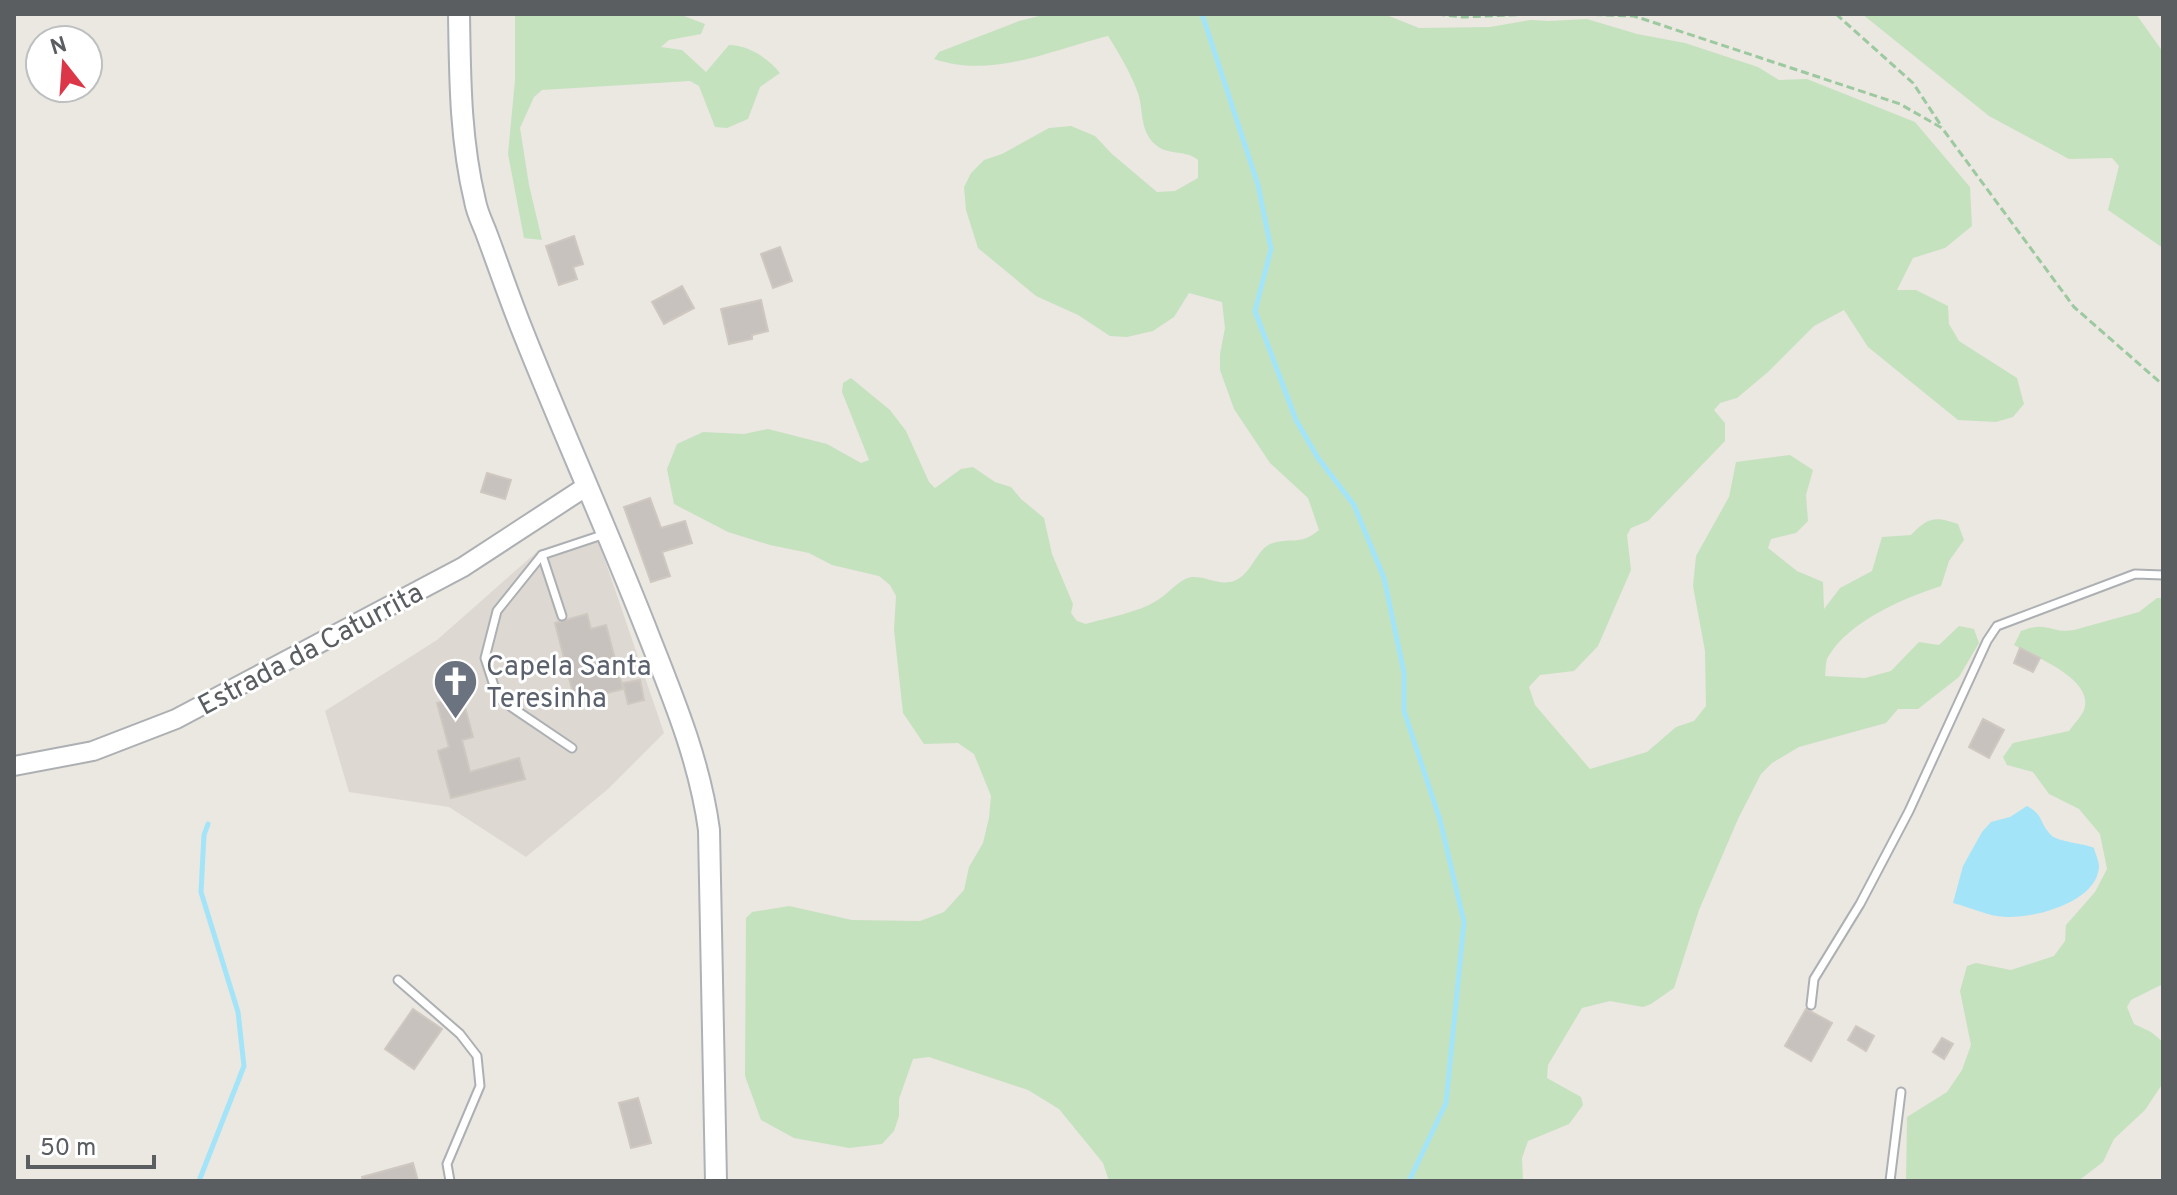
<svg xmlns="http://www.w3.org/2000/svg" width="2177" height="1195" font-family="Overpass,sans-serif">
  <rect width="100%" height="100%" fill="#ebe7e1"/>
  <path fill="#ded8d2" d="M 596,534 L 664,733 L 608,789 L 526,857 L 449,807 L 349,792 L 325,711 L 437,640 L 539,550 Z"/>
  <g fill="#c5e2bf">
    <path d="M 515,14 L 679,14 L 705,24 L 701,34 L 669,40 L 661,47 L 682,50 L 706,72 L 729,45 C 748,45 768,58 780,73 L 760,87 L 748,119 L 727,128 L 715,127 L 699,86 L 690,81 L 542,90 L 534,97 L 520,128 L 529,185 L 542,240 L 524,238 L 508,154 L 515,80 Z"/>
    <path d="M 1047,14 L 1384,14 L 1419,28 L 1490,27 L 1530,20 L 1549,21 L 1587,19 L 1637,34 L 1685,43 L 1758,67 L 1779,80 L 1807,79 L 1915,122 L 1970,187 L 1972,226 L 1945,248 L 1913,258 L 1897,290 L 1916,290 L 1948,306 L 1949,324 L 1959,341 L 2017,378 L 2024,404 L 2013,417 L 1996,422 L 1958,420 L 1868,347 L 1844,310 L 1814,326 L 1768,372 L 1737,398 L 1720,403 L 1714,410 L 1725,423 L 1725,441 L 1648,521 L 1631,528 L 1627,535 L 1631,570 L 1598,646 L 1574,671 L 1540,675 L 1529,687 L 1535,705 L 1590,769 L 1647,752 L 1676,727 L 1694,721 L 1706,706 L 1705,651 L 1693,586 L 1696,556 L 1729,497 L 1736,462 L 1790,455 L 1813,470 L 1806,495 L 1808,521 L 1796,533 L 1771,539 L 1768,548 L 1797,571 L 1823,582 L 1824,609 L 1840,588 L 1872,571 L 1882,537 L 1911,535 C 1928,517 1935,516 1958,524 L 1964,540 L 1949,561 L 1941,586 C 1904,598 1849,621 1828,657 C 1825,662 1826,670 1825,676 L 1865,678 L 1891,671 L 1919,642 L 1939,645 L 1959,626 L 1974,629 L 1979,643 L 1959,677 L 1918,709 L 1898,709 L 1886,723 L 1799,747 L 1772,763 L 1761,774 L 1738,819 L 1699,910 L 1674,988 L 1651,1004 L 1643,1007 L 1610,1001 L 1582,1008 L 1548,1065 L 1547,1078 L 1581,1097 L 1583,1105 L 1569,1124 L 1528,1141 L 1522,1158 L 1523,1181 L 1109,1181 L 1103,1163 L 1059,1109 L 1028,1090 L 929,1057 L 913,1059 L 899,1099 L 899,1116 L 894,1131 L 882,1144 L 849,1148 L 794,1138 L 761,1120 L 745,1076 L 746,918 L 752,912 L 789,906 L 852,920 L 920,921 L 944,912 L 964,890 L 969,867 L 983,843 L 989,818 L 991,796 L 974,754 L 958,743 L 924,744 L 903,713 L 894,630 L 896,596 L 890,585 L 879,576 L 832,565 L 809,553 L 770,545 L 728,532 L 674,504 L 667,469 L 677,444 L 703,432 L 744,434 L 768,429 L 827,444 L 861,463 L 869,460 L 842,392 L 843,383 L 851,378 L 890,410 L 906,431 L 929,482 L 935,488 L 961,469 L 973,467 L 995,482 L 1011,487 L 1021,499 L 1044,518 L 1052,554 L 1073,604 L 1071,613 L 1077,621 L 1086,624 C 1106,618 1139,612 1156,601 C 1168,595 1178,579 1192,577 C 1206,576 1219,586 1234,581 C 1252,575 1256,548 1273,543 C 1294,537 1299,546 1319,530 L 1308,498 L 1270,463 L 1234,409 L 1220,370 L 1220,354 L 1225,328 L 1222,302 L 1189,293 L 1174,317 L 1153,331 L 1127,337 L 1110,336 L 1078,315 L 1036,296 L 978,248 L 966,210 L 964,187 L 971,173 L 984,160 L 1002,154 L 1049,128 L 1071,126 L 1095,136 L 1112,154 L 1157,192 L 1175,191 L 1198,178 L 1198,160 C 1187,150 1168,155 1157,146 C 1139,132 1144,111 1138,93 C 1131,74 1119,53 1108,36 C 1051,50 993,79 934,59 L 939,52 L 1019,21 Z"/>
    <path d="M 1862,14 L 2136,14 L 2163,52 L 2163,248 L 2108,210 L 2119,166 L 2112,158 L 2069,159 L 1989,116 Z"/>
    <path d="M 2157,598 L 2163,598 L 2163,984 L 2131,1000 L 2127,1007 L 2134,1024 L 2151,1032 L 2163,1042 L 2163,1083 L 2145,1110 L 2114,1139 L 2103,1162 L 2078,1181 L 1906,1181 L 1907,1117 L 1947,1092 L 1962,1070 L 1971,1045 L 1960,991 L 1967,966 L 1976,963 L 2011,970 L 2054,956 L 2065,941 L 2066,925 L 2095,892 L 2107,869 L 2100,834 L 2079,809 L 2049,794 L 2033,772 L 2007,765 L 2003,757 L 2013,743 L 2069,731 C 2073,725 2081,717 2084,710 C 2095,679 2035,657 2014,645 L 2021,631 C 2049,620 2050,634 2074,630 L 2139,612 Z"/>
  </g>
  <path fill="#a4e4f8" d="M 2027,806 C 2044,815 2039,823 2051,835 C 2057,842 2083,843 2094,848 C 2095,853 2099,861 2099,866 C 2098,902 2035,918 2007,917 C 1990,917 1970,907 1953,903 L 1963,866 L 1982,832 L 1991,822 L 2010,817 Z"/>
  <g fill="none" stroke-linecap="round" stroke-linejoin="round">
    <g stroke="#a4e4f8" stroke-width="5">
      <path d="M 1202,14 L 1258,185 L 1271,249 L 1255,311 L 1296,420 L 1318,458 L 1354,505 L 1384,578 L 1404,673 L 1404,711 L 1440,820 L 1464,922 L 1446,1103 L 1409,1181"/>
      <path d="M 199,1181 L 244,1066 L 238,1012 L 201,892 L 204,835 L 208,824"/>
    </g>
  </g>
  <g fill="#c7c2be" stroke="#cfc8c0" stroke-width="2">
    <path d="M 574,236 L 583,264 L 573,267 L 577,279 L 559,285 L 546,246 Z"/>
    <path d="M 780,247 L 792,281 L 773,288 L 761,254 Z"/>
    <path d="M 682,286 L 694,308 L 664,324 L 652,302 Z"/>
    <path d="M 761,300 L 768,331 L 752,335 L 752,339 L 729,344 L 721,309 Z"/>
    <path d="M 487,473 L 511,480 L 505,499 L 481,492 Z"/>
    <path d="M 650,498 L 661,528 L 685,521 L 692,543 L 662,552 L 670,576 L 651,582 L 624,507 Z"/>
    <path d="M 587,614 L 591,629 L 606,625 L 623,689 L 575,701 L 555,623 Z"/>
    <path d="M 2020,648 L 2040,658 L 2033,672 L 2014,663 Z"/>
    <path d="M 640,680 L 644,700 L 628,704 L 623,683 Z"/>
    <path d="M 462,696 L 473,737 L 462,740 L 470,772 L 519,758 L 525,779 L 451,798 L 438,751 L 449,747 L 437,703 Z"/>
    <path d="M 1983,719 L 2004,730 L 1989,758 L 1969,747 Z"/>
    <path d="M 413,1009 L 442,1029 L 414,1069 L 385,1049 Z"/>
    <path d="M 1806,1009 L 1832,1023 L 1811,1061 L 1785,1046 Z"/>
    <path d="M 1856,1026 L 1874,1036 L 1866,1051 L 1848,1040 Z"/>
    <path d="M 1942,1038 L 1953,1044 L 1944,1059 L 1933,1052 Z"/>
    <path d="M 638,1098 L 651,1143 L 631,1148 L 619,1103 Z"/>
    <path d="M 413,1163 L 418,1181 L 363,1181 L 362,1177 Z"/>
  </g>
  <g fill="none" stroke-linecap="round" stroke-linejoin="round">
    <defs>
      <g id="service">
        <path d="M 542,555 L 562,616"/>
        <path d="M 572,748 L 498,698 L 485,658 L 497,611 L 542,555 L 605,534"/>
        <path d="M 398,980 L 460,1034 L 477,1056 L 480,1086 L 447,1164 L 450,1181"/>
        <path d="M 1811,1005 L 1814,979 L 1860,904 L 1909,811 L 1987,641 L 1997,626 L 2135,574 L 2163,575"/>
        <path d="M 1890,1181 L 1901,1092"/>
      </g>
      <path id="tertiary" d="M 14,766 L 93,751 L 176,719 L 463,567 L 587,486"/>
      <path id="secondary" d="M 459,14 C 460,77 460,139 475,201 C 477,213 483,224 487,235 C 499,267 510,300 523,332 C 564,435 610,536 650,639 C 675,702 700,763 709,830 L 716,1181"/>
    </defs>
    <use href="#service" stroke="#adb0b3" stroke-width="11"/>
    <use href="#tertiary" stroke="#adb0b3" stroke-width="22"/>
    <use href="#secondary" stroke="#aeb2b6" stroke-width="24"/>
    <g stroke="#9dc9a0" stroke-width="3" stroke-dasharray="8 4" stroke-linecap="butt">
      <path d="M 738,14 L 888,14"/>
      <path d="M 1437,14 L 1462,17 L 1536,14"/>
      <path d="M 1582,14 L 1634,16 L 1900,104 L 1942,128 L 2074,307 L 2163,385"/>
      <path d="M 1836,14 L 1913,83 L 1942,127"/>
    </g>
    <use href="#service" stroke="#fff" stroke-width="7"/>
    <use href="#tertiary" stroke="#fff" stroke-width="18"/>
    <use href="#secondary" stroke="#fff" stroke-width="20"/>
  </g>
  <defs>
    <symbol id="church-pin" viewBox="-11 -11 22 30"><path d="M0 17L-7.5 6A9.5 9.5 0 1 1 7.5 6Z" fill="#6b7280" stroke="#fff"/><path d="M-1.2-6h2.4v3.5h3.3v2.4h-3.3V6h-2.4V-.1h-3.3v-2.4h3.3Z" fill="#fff"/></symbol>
  </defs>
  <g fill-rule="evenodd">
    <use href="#church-pin" x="430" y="656" width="51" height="69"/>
  </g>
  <g text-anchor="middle" stroke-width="6" stroke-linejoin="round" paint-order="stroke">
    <g font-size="28" fill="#5a5e61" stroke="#fff">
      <text transform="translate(310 648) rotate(-28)" y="10">Estrada da Caturrita</text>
    </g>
    <g font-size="28" fill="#5b616d" stroke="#fff" text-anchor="start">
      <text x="486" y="675">Capela Santa<tspan x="486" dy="32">Teresinha</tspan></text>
    </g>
  </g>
  <rect width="2177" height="1195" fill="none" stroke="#5a5e61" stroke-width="32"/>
  <g transform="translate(64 64) rotate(343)"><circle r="38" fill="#ffffff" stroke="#bdbfc0" stroke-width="2"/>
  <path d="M0-6L14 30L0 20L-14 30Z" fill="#db3749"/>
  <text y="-12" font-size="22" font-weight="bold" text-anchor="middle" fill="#5a5e61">N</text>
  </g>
  <path d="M28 1155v12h126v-12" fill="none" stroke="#5a5e61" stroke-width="4"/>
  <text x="40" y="1155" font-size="24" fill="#5a5e61" stroke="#ffffff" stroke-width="6" paint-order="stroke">50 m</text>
</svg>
